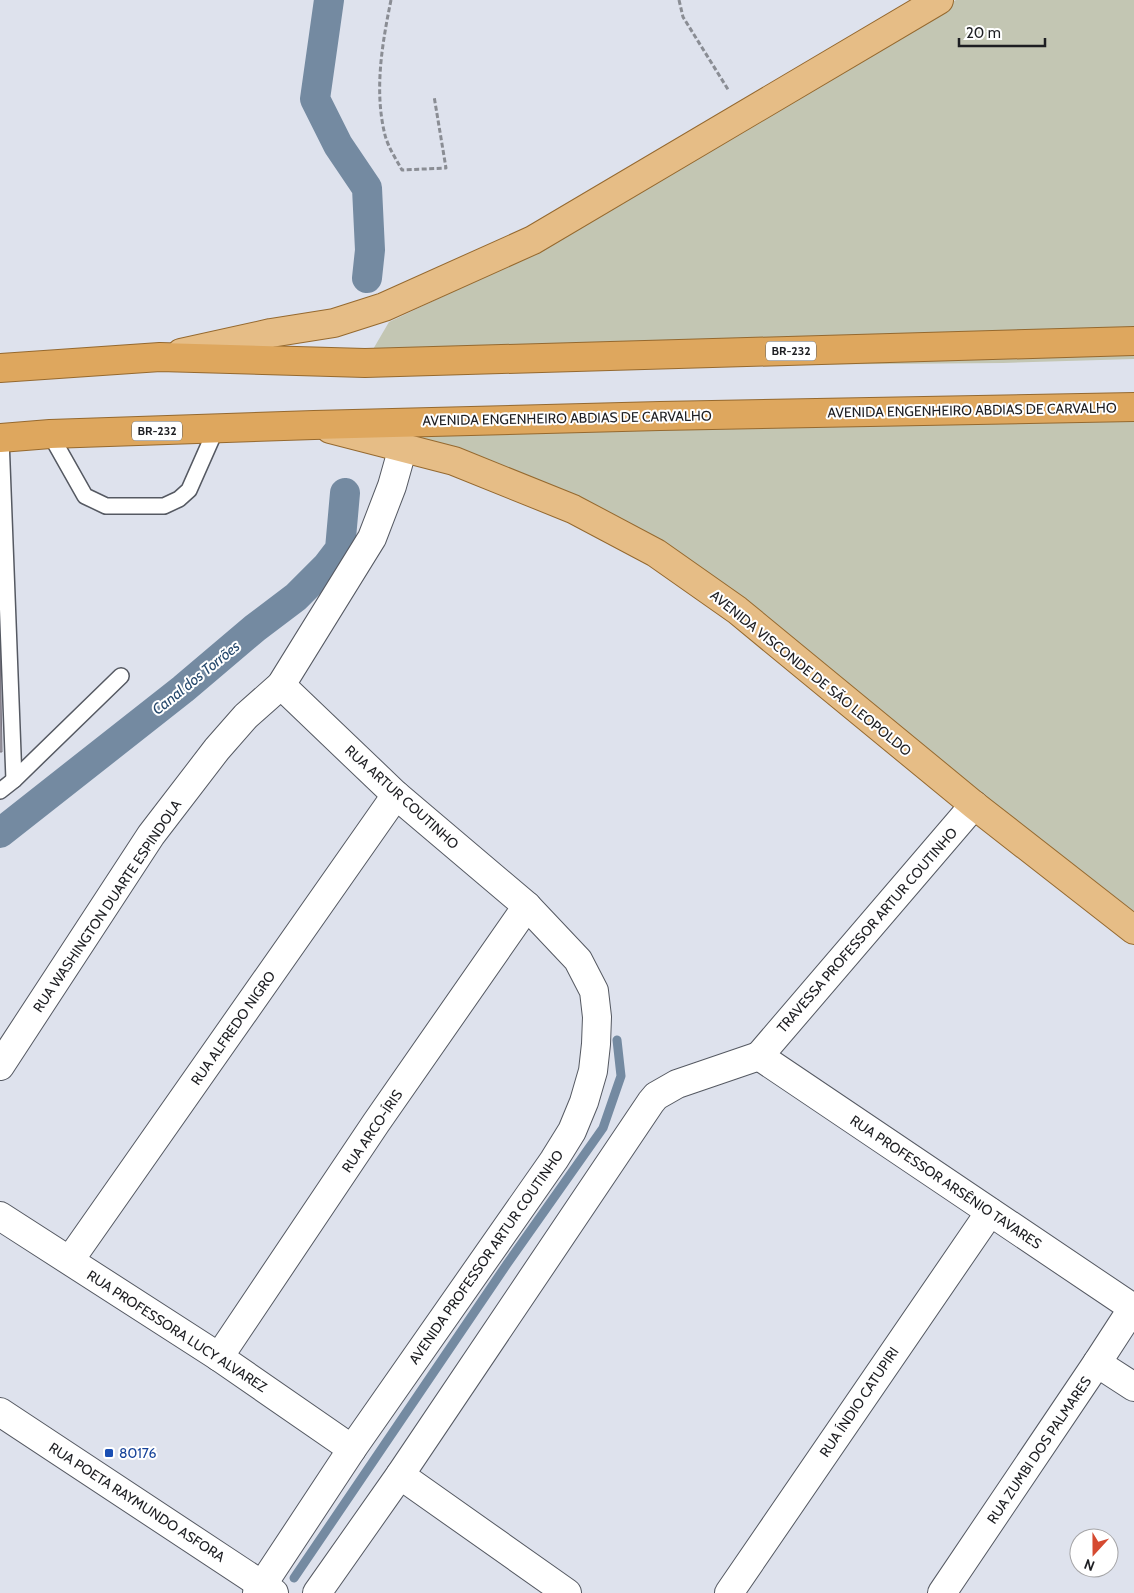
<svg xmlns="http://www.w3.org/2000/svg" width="1134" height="1593" font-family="Cabin,sans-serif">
  <rect width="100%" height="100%" fill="#dee2ed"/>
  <g fill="#c3c6b3">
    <path d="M 956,0 L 1134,0 L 1134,359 L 1003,363 L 422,368 L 365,363 L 389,322 L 533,254 Z"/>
    <path d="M 1134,415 L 1134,911 L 739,607 L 589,530 L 351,430 Z"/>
  </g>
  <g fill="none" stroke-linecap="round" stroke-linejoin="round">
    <g stroke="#748aa1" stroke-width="9">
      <path d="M 327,566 L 327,570"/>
      <path d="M 294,1578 L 507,1264 L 603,1128 L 621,1076 L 617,1040"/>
    </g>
    <g stroke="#748aa1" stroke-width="30">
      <path d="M 329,0 L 315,99 L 338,145 L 367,188 L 370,250 L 367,278"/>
      <path d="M 0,833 L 183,689 L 255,628 L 296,597 L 327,566 L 340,549 L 345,493"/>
    </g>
  </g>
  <path fill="#aeabb5" stroke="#79757f" d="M 0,642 L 2,752 L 0,752 Z"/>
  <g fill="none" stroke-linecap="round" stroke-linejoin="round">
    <defs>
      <g id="service">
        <path d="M 50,434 L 85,496 L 106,506 L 164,506 L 179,499 L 189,490 L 216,429"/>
        <path d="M 1,438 L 14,780"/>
        <path d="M 0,791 L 14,780 L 121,676"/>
      </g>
      <g id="minor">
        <path d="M 759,1056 L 1133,1308"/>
        <path d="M 759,1056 L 974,805"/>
        <path d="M 0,1066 L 151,835 L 217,749 L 246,716 L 281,685 L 372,538 L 392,486 L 403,447"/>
        <path d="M 0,1216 L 219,1357 L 352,1449"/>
        <path d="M 70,1260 L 396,795"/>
        <path d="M 219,1357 L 376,1123 L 527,906"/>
        <path d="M 1097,1363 L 1134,1387"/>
        <path d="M 0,1412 L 274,1593"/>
        <path d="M 400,1475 L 567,1593"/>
        <path d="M 257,1593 L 352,1449 L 554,1160 L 572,1131 L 584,1102 L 593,1071 L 596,1044 L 597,1017 L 594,991 L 578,960 L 527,906 L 396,795 L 281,685"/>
        <path d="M 317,1593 L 400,1475 L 651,1102 L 656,1096 L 677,1084 L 759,1056"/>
        <path d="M 729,1593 L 990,1212"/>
        <path d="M 942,1593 L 1097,1363 L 1134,1306"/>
      </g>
      <g id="primary">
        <path d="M 181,353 L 271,333 L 334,323 L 384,307 L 533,240 L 939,0"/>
        <path d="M 330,429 L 454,461 L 573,509 L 656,553 L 737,610 L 974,805 L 1134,930"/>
      </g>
      <g id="trunk">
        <path d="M 0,368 L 160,357 L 365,363 L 1134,341"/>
        <path d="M 0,438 L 50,434 L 314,425 L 660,416 L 1134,407"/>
      </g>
    </defs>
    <use href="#service" stroke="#555962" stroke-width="18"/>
    <use href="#minor" stroke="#555962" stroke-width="30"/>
    <use href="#primary" stroke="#95692f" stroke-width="30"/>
    <use href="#trunk" stroke="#95692f" stroke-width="30"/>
    <g stroke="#8a8d94" stroke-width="3" stroke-dasharray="5 2.5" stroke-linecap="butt">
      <path d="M 391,0 C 382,44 374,91 385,135 C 388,147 396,159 402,170 L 446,168 L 434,96"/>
      <path d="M 679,0 L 683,17 L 729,91"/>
    </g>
    <use href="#service" stroke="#fff" stroke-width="15"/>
    <use href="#minor" stroke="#fff" stroke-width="28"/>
    <use href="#primary" stroke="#e6bd86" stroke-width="28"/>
    <use href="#trunk" stroke="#dea75e" stroke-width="28"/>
  </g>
  <rect fill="#1a4fb4" stroke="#fff" stroke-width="2" x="104" y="1448" width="10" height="10" rx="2.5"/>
  <g text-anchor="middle" stroke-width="4" stroke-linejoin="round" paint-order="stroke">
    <g fill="#fff" stroke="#616264" stroke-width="1">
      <rect x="766" y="341.5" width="50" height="19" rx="4"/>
      <rect x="132" y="421.5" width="50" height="19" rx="4"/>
    </g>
    <g font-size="12" font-weight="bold" fill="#1d1e22">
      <text x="791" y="355">BR-232</text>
      <text x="157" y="435">BR-232</text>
    </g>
    <g font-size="14" fill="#1d1e22" stroke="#fff">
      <text transform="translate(972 410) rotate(-1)" y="5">AVENIDA ENGENHEIRO ABDIAS DE CARVALHO</text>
      <text transform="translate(567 418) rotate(-1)" y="5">AVENIDA ENGENHEIRO ABDIAS DE CARVALHO</text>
      <text transform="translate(811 673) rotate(39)" y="5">AVENIDA VISCONDE DE SÃO LEOPOLDO</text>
      <text transform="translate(402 797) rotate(42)" y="5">RUA ARTUR COUTINHO</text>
      <text transform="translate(107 906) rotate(-56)" y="5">RUA WASHINGTON DUARTE ESPINDOLA</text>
      <text transform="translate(867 930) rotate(-49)" y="5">TRAVESSA PROFESSOR ARTUR COUTINHO</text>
      <text transform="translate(233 1028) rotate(-55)" y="5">RUA ALFREDO NIGRO</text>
      <text transform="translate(372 1131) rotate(-56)" y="5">RUA ARCO-ÍRIS</text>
      <text transform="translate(946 1182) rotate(34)" y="5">RUA PROFESSOR ARSÊNIO TAVARES</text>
      <text transform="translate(486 1257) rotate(-55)" y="5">AVENIDA PROFESSOR ARTUR COUTINHO</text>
      <text transform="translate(177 1331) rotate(33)" y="5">RUA PROFESSORA LUCY ALVAREZ</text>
      <text transform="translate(859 1402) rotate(-56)" y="5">RUA ÍNDIO CATUPIRI</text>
      <text transform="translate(1039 1450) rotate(-56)" y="5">RUA ZUMBI DOS PALMARES</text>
      <text transform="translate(137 1502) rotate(33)" y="5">RUA POETA RAYMUNDO ASFORA</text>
    </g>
    <g font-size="14" fill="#164399" stroke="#fff" text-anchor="start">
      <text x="119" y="1458">80176</text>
    </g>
    <g font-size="15" font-style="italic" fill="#25486c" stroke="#fff">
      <text transform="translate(196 678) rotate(-39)" y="5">Canal dos Torrões</text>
    </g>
  </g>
  <g transform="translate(1094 1553) rotate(201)"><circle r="24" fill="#ffffff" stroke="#a5a5a7"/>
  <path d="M0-4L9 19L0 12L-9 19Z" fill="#d54a31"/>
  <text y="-8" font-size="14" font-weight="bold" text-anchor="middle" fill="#1d1e22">N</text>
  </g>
  <path d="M959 38v8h86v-8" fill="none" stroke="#1d1e22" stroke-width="2.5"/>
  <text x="966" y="38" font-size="15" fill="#1d1e22" stroke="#ffffff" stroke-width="4" paint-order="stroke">20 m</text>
</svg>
